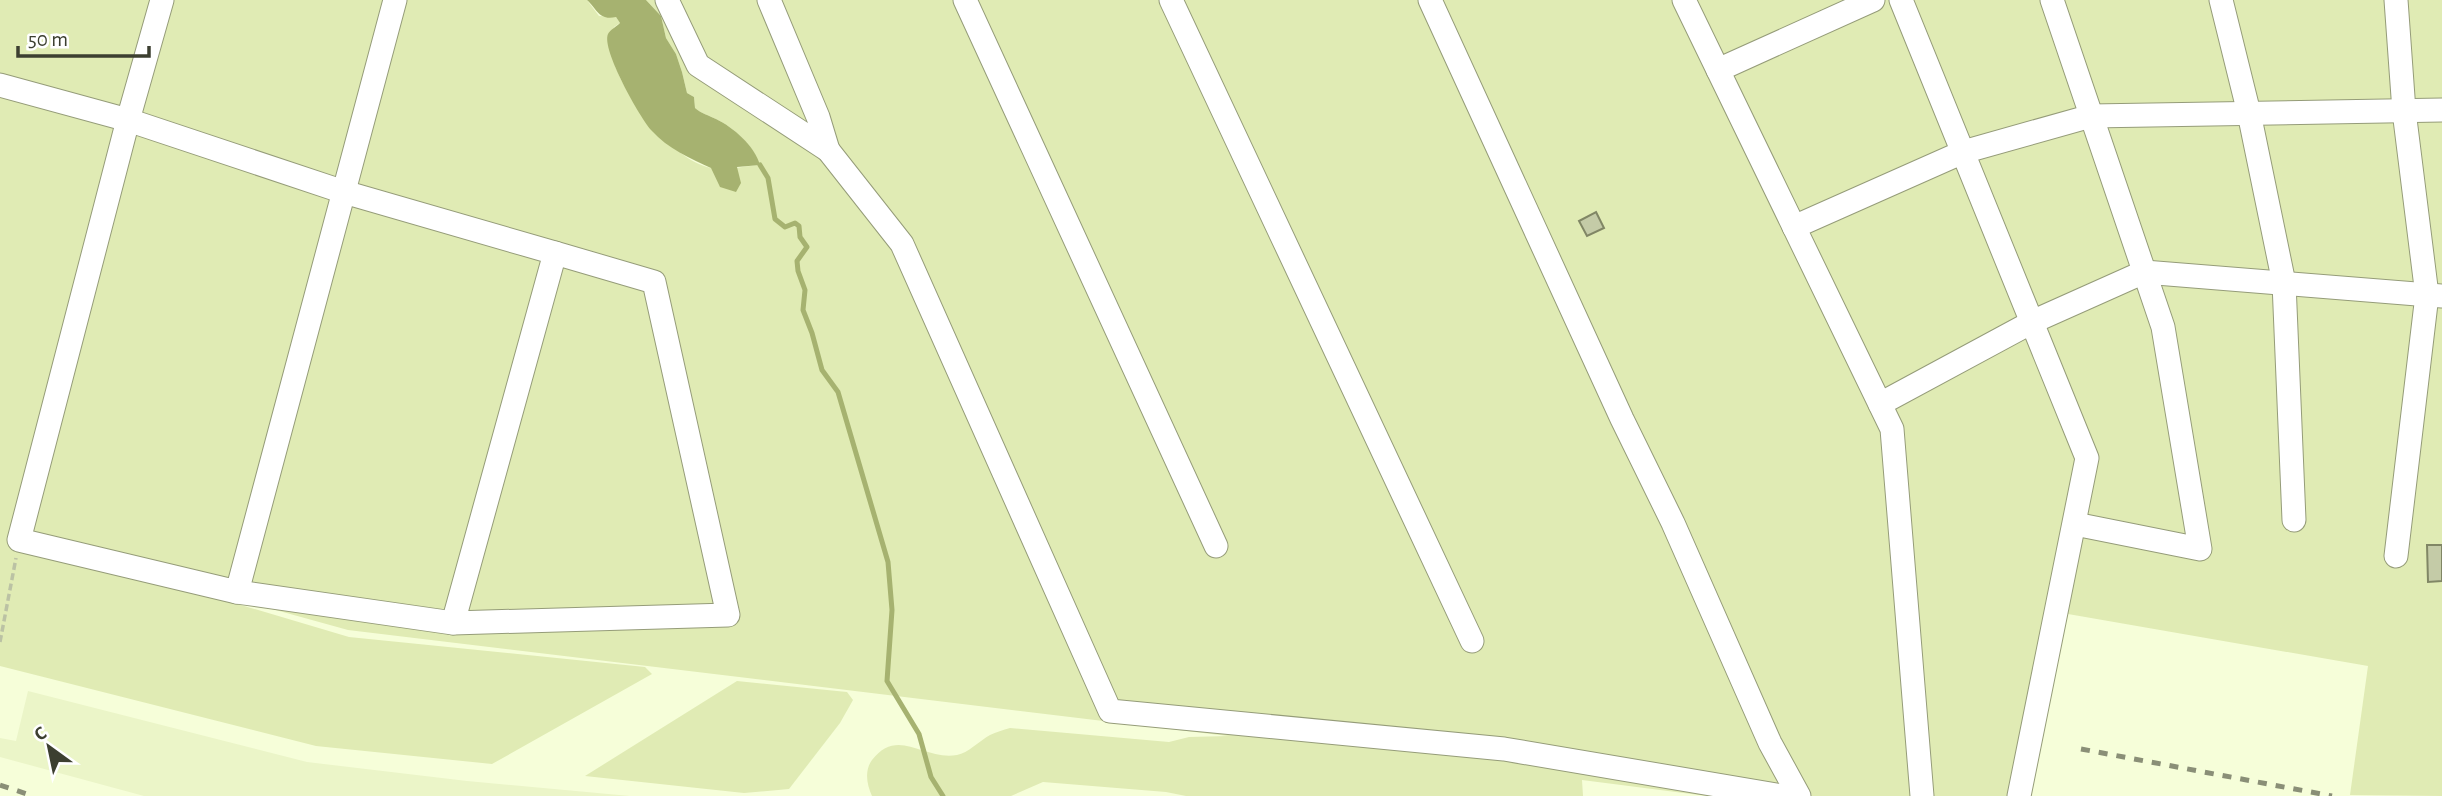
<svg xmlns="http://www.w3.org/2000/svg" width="2442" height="796" font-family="'Alegreya Sans',sans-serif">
  <rect width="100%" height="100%" fill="#f6fed9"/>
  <path fill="#ebf5c8" d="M 28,691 L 307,762 L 467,781 L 630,796 L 144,796 L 0,757 L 0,738 L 16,741 Z"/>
  <g fill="#e0ebb4">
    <path d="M 0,0 L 587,0 L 599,16 L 616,17 L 620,23 L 614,27 C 613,37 610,50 613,59 C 623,96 672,160 711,168 C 725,171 745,166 759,165 C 755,146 733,127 716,119 C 708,115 702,114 695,108 L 694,97 L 687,93 L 682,72 L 676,54 L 666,38 L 661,16 L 646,0 L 2442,0 L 2442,796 L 2350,795 L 2368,666 L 2068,614 L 2025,796 L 1707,796 L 1582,780 L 1583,796 L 1186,796 L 1166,792 L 1043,782 L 1011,796 L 872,796 C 867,785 864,771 872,760 C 898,726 924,761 957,755 C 968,753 979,741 990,735 C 996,732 1003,730 1010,728 L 1169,742 L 1189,737 L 1228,736 L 348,630 L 18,539 L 349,637 L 645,667 L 652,674 L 492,764 L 316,746 L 0,666 Z"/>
    <path d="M 737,681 L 847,692 L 853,700 L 840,723 L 789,789 L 744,793 L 585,776 Z"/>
  </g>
  <path fill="#a6b270" d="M 587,0 L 646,0 L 661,16 L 666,38 L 676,54 L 682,72 L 687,93 L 694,97 L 695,108 C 702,114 708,115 716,119 C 733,127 755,146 760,165 L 737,167 L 741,183 L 736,192 L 720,187 L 711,168 C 691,159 667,148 652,131 C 640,118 601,49 608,34 C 610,30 617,26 620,23 L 616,17 C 599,21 597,9 587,0 Z"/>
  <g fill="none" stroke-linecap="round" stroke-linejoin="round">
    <path stroke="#a6b270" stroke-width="5" d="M 760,165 L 768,178 L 775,219 L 785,227 L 795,223 L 799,226 L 800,237 L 807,247 L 797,261 L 798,271 L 805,290 L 803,310 L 812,333 L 822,370 L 838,392 L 888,562 L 892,610 L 887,681 L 919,734 L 931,777 L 943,796"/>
  </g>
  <g fill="#c4cba7" stroke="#808665" stroke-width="2">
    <path d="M 1596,212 L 1604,228 L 1587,236 L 1579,221 Z"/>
    <path d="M 2427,545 L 2442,545 L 2442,581 L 2428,582 Z"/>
  </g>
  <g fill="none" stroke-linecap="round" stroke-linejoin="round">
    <defs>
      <g id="minor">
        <path d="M 162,0 L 128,120 L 19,540 L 237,592 L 395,0"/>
        <path d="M 667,0 L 698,65 L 828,150 L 902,244 L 1110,711 L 1504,749 L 1782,796"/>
        <path d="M 769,0 L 818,117 L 828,150"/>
        <path d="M 965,0 L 1216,546"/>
        <path d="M 1171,0 L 1472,641"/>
        <path d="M 1430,0 L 1622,419 L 1673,523 L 1770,743 L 1799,796"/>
        <path d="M 1684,0 L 1892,429 L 1922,796"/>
        <path d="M 1901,0 L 2087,458 L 2019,796"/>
        <path d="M 2052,0 L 2163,327 L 2200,549 L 2075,524"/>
        <path d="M 2221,0 L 2249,113 L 2284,283 L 2294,520"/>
        <path d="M 2396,0 L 2404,111 L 2427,295 L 2396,556"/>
        <path d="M 1718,70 L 1873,0"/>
        <path d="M 0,85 L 128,120 L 344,192 L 555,253 L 453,623"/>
        <path d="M 1794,227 L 1963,152 L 2091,116 L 2442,110"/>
        <path d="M 1880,404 L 2032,322 L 2144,272 L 2442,296"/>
        <path d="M 237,592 L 453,623 L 728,615 L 654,282 L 555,253"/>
      </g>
    </defs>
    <use href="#minor" stroke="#959c79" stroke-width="25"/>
    <path stroke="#bbc2a4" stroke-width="3.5" stroke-dasharray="7 3.5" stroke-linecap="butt" d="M 0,642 L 16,558"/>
    <use href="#minor" stroke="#fff" stroke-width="23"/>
    <g stroke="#8a8f77" stroke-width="5" stroke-dasharray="9 9" stroke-linecap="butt">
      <path d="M 2081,749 L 2332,796"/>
      <path d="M 0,785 L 33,796"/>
    </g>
  </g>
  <g transform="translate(49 747) rotate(327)" stroke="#ffffff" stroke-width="5" paint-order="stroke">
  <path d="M0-5L12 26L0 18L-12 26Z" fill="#3c3f30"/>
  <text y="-10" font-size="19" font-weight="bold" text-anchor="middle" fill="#3c3f30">С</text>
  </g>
  <path d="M18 46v10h131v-10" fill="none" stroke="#3c3f30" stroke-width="3.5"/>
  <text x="28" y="46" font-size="21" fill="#3c3f30" stroke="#ffffff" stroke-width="5" paint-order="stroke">50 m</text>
</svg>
